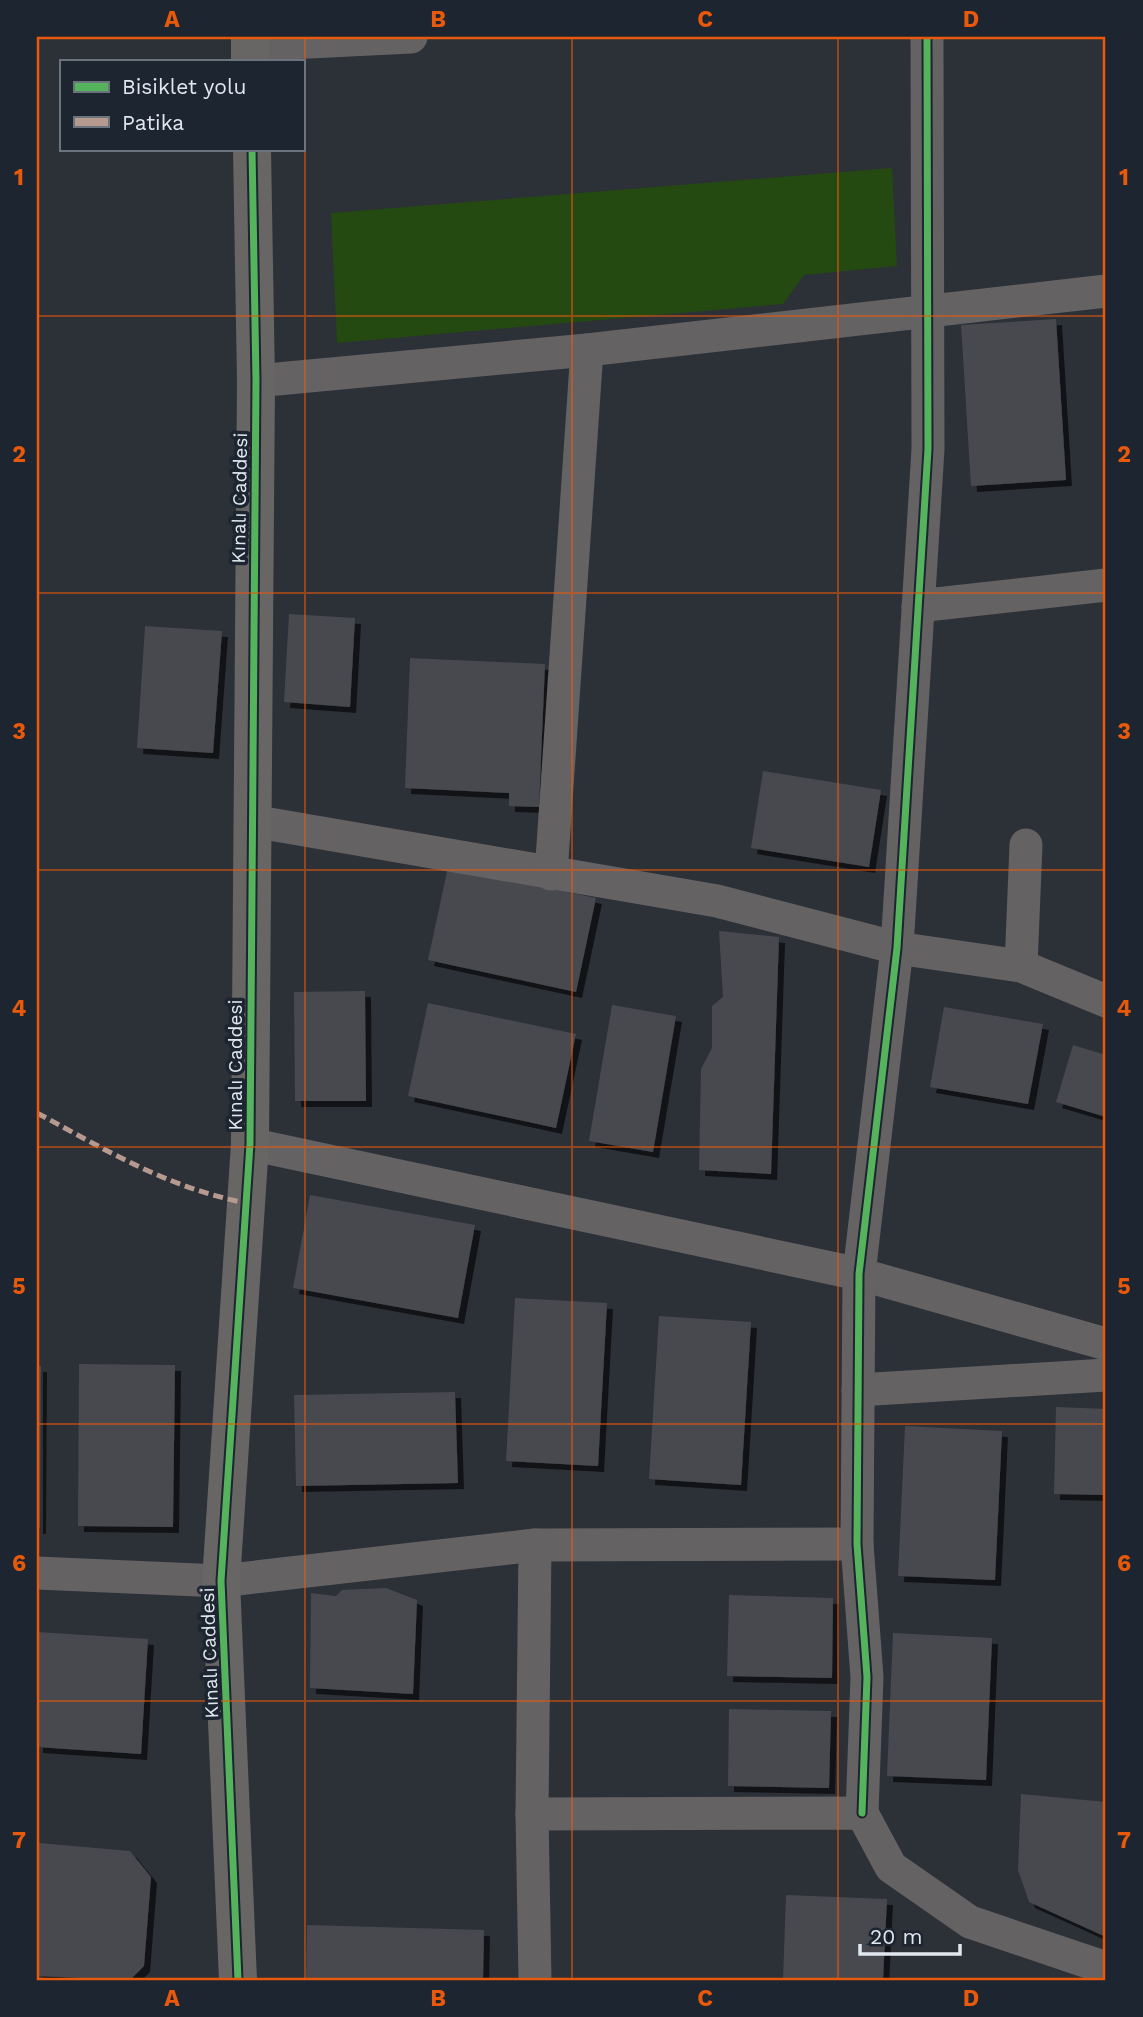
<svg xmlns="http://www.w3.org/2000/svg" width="1143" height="2017" font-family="'Work Sans',sans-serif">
  <defs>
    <filter id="shadow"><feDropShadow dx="6" dy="6" stdDeviation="0" flood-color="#0009"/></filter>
  </defs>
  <rect width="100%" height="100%" fill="#2c3037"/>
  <path fill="#244a11" d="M 892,168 L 897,266 L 804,275 L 783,304 L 337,343 L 331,213 Z"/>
  <g fill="#46494f" filter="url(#shadow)">
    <path d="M 1056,319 L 1066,480 L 971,486 L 961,325 Z"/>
    <path d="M 289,614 L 355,618 L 350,707 L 284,702 Z"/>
    <path d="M 145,626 L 222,631 L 213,753 L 137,748 Z"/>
    <path d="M 410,658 L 545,664 L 539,807 L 509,806 L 509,793 L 405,788 Z"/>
    <path d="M 763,771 L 881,790 L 869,867 L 751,848 Z"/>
    <path d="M 448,867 L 596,898 L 576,992 L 428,960 Z"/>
    <path d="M 719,931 L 779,937 L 771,1174 L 699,1170 L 701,1069 L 712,1048 L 712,1006 L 723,997 Z"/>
    <path d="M 365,991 L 366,1101 L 295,1101 L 294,992 Z"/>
    <path d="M 428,1003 L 576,1034 L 556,1128 L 408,1096 Z"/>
    <path d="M 612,1005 L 676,1016 L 653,1152 L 589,1141 Z"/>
    <path d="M 944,1007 L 1043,1024 L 1028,1104 L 930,1087 Z"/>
    <path d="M 1073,1045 L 1106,1055 L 1106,1117 L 1056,1102 Z"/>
    <path d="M 310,1195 L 475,1225 L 458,1318 L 293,1288 Z"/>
    <path d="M 515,1298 L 607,1303 L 598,1466 L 506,1461 Z"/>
    <path d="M 659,1316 L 751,1322 L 741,1485 L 649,1479 Z"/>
    <path d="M 79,1364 L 175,1365 L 173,1527 L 78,1526 Z"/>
    <path d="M 37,1366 L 41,1366 L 40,1528 L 37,1528 Z"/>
    <path d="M 455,1392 L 458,1483 L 296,1486 L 294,1395 Z"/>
    <path d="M 1056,1407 L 1106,1409 L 1106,1495 L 1054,1494 Z"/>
    <path d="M 905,1426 L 1002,1431 L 995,1580 L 898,1576 Z"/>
    <path d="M 386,1588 L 417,1600 L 413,1694 L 310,1688 L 311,1593 L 336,1596 L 342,1590 Z"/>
    <path d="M 729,1595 L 833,1598 L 832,1678 L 727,1676 Z"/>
    <path d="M 37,1632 L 148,1639 L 141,1754 L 37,1747 Z"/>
    <path d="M 893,1633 L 992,1638 L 986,1780 L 887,1776 Z"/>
    <path d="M 729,1709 L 831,1711 L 829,1788 L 728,1786 Z"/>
    <path d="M 1021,1794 L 1106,1802 L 1106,1937 L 1029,1902 L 1018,1870 Z"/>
    <path d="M 39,1843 L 130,1851 L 151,1877 L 144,1966 L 130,1980 L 37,1976 Z"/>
    <path d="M 786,1895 L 887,1899 L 883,1980 L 783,1980 Z"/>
    <path d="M 307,1925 L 484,1930 L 483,1980 L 306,1980 Z"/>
  </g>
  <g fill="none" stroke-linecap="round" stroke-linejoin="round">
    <g stroke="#646263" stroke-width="33">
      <path d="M 250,45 L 411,37"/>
      <path d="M 256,381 L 587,350 L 1106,291"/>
      <path d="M 918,606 L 1106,585"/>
      <path d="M 252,821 L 717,901 L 897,948 L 1021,966 L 1106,1001"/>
      <path d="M 551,874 L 587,350"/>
      <path d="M 1021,966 L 1026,845"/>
      <path d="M 250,1144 L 859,1274 L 1106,1344"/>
      <path d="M 858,1390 L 1106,1375"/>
      <path d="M 37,1573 L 221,1581 L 535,1545 L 857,1544"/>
      <path d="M 862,1813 L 867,1677 L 857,1544 L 859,1274 L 897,948 L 928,449 L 927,37"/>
      <path d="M 532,1814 L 862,1813 L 891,1867 L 970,1922 L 1106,1968"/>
      <path d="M 535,1980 L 532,1814 L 535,1545"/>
    </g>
    <g stroke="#686565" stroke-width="38">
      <path d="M 250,37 L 250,61"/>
      <path d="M 238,1980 L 221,1581 L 250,1144 L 256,381 L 252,149"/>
    </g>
    <path stroke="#b69a8f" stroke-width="5" stroke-dasharray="10 5" stroke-linecap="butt" d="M 37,1113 C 108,1151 166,1187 246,1203"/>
    <defs>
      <g id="cycleway">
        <path d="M 862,1813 L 867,1677 L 857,1544 L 859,1274 L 897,948 L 928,449 L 927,37"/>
        <path d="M 238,1980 L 221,1581 L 250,1144 L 256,381 L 252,149"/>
      </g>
    </defs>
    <use href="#cycleway" stroke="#1d2531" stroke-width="11"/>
    <use href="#cycleway" stroke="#56b35d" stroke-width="7"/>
  </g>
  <path fill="none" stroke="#e8590c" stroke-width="2" stroke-opacity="0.55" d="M 305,37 L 305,1980M 572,37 L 572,1980M 838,37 L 838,1980M 37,316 L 1106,316M 37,593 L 1106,593M 37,870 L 1106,870M 37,1147 L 1106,1147M 37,1424 L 1106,1424M 37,1701 L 1106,1701"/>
  <g text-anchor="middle" stroke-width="7" stroke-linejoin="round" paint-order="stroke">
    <g font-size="19" fill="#e1e7ef" stroke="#1d2531">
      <text transform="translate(239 498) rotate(-89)" y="7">Kınalı Caddesi</text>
      <text transform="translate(235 1065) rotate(-90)" y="7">Kınalı Caddesi</text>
      <text transform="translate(209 1653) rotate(-92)" y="7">Kınalı Caddesi</text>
    </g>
  </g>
  <rect width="1143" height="2017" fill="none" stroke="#1d2531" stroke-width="77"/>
  <rect x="60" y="60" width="245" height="91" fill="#1d2531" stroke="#6b737d" stroke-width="2"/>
  <rect x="74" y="82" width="35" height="10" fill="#56b35d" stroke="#6b737d" stroke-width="2"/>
  <text x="122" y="94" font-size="21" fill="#e1e7ef">Bisiklet yolu</text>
  <rect x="74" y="117" width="35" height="10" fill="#b69a8f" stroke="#6b737d" stroke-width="2"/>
  <text x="122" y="130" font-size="21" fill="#e1e7ef">Patika</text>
  <path d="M860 1944v10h100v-10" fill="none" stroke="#e1e7ef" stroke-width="3.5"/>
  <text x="870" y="1944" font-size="21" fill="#e1e7ef" stroke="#1d2531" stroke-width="5" paint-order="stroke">20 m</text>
  <rect x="38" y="38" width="1066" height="1941" fill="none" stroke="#e8590c" stroke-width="2.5"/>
  <g font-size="23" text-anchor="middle" font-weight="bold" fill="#e8590c">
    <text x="172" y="27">A</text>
    <text x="438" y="27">B</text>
    <text x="705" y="27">C</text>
    <text x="971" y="27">D</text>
    <text x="19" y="185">1</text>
    <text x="1124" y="185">1</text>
    <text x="19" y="462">2</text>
    <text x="1124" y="462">2</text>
    <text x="19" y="739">3</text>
    <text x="1124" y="739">3</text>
    <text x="19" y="1016">4</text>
    <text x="1124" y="1016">4</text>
    <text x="19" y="1294">5</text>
    <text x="1124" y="1294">5</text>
    <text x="19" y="1571">6</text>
    <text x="1124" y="1571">6</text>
    <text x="19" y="1848">7</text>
    <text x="1124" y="1848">7</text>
    <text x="172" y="2006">A</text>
    <text x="438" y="2006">B</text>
    <text x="705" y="2006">C</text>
    <text x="971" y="2006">D</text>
  </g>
</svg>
